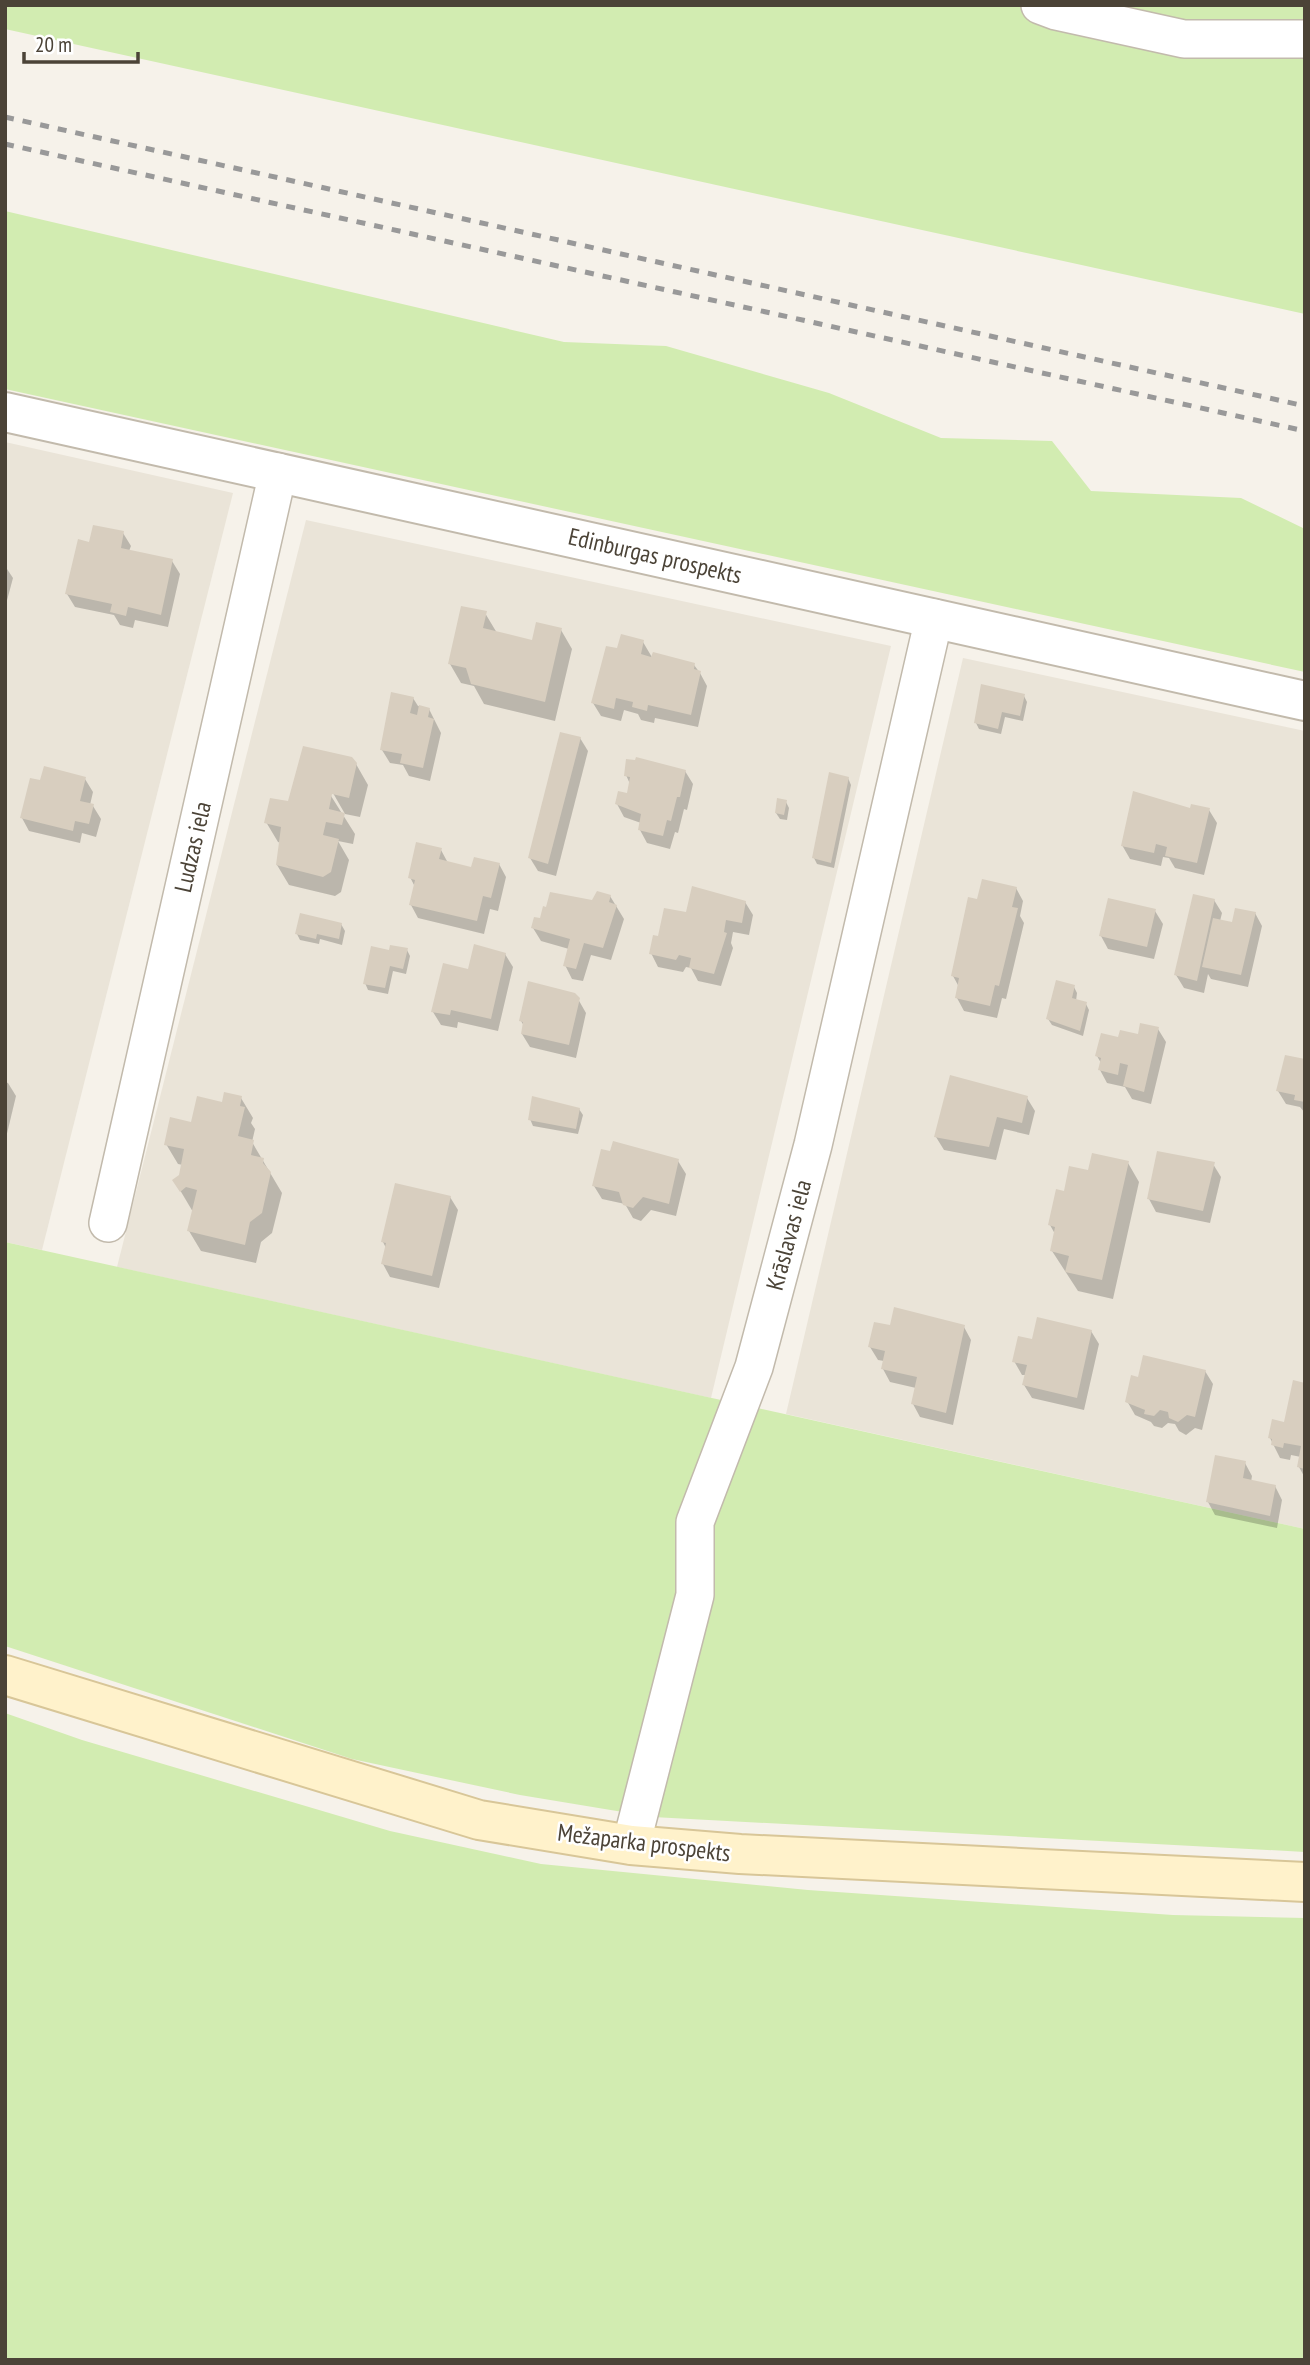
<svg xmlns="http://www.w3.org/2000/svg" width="1310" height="2365" font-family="'PT Sans Narrow',sans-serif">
  <rect width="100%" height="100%" fill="#f6f2ea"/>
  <g fill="#eae4d8">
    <path d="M 5,442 L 233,493 L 42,1250 L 5,1242 Z"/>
    <path d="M 306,520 L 891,646 L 711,1398 L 117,1267 Z"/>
    <path d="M 963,658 L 1305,731 L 1305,1529 L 786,1414 Z"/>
  </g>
  <g fill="#d2ecb1">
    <path d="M 5,5 L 1305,5 L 1305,314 L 5,29 Z"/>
    <path d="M 5,211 L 564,342 L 666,346 L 829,393 L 941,438 L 1052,441 L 1091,491 L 1241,498 L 1305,529 L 1305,672 L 5,389 Z"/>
    <path d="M 5,1242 L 1305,1529 L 1305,1852 L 653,1817 L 520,1795 L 352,1759 L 5,1646 Z"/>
    <path d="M 5,1713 L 82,1740 L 390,1831 L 541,1864 L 808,1890 L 1173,1915 L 1305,1918 L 1305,2360 L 5,2360 Z"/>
  </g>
  <g fill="#0003">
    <path d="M 123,533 L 131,546 L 129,551 L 172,561 L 180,574 L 168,627 L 135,620 L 133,628 L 120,625 L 114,615 L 75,607 L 67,594 Z"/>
    <path d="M 5,566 L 13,578 L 5,608 Z"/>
    <path d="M 485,613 L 497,633 L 533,642 L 561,630 L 572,649 L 555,721 L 484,704 L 474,686 L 461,683 L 450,664 Z"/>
    <path d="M 643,642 L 653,659 L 694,665 L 700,673 L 707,686 L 698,727 L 655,718 L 654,723 L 641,720 L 638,714 L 624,710 L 621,721 L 601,716 L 593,703 L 619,651 Z"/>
    <path d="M 1024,696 L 1027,702 L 1023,721 L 1005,717 L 1001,734 L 979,729 L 976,723 Z"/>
    <path d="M 413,698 L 418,706 L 429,709 L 441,733 L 430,781 L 409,776 L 403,765 L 390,763 L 382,750 Z"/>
    <path d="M 580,738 L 588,751 L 556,876 L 538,871 L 530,858 Z"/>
    <path d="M 356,764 L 368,785 L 360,817 L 345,814 L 329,786 L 326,788 L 355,834 L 353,844 L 338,841 L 349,860 L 341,892 L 335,896 L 289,885 L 277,865 L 281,843 L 278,842 L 266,822 L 289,803 Z"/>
    <path d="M 685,771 L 693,784 L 687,810 L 684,809 L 678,833 L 675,832 L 670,849 L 647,843 L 640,830 L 641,823 L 624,817 L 617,804 L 628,795 L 630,784 L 626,775 Z"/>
    <path d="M 848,778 L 851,785 L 834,868 L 817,864 L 814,858 Z"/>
    <path d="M 85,779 L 93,792 L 90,805 L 93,806 L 101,819 L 96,837 L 82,833 L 80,843 L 29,831 L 22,818 L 41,782 Z"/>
    <path d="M 786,802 L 789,808 L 787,820 L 780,819 L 776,813 Z"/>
    <path d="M 1191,810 L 1209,810 L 1217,823 L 1204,875 L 1175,868 L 1169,858 L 1163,857 L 1161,866 L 1130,859 L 1122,845 Z"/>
    <path d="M 441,850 L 448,863 L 472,869 L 499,864 L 506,877 L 498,911 L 490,909 L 484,934 L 418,918 L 411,905 L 415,887 L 410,877 Z"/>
    <path d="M 1016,888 L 1023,901 L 1020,916 L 1024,923 L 1006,999 L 1002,998 L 997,1018 L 964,1011 L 957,998 L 959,987 L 953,976 L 979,901 Z"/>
    <path d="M 610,896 L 624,919 L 611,960 L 591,955 L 583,981 L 572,979 L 565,965 L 569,949 L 541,941 L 533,928 L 541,920 Z"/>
    <path d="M 1214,900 L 1222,913 L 1220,921 L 1233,925 L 1255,913 L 1262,926 L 1248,987 L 1211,979 L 1208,974 L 1204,993 L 1184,988 L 1176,975 Z"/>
    <path d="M 745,902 L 753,915 L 749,935 L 733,932 L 731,943 L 733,948 L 721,986 L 698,981 L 691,968 L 686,967 L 683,972 L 658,967 L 651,953 L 659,938 L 687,914 Z"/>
    <path d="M 1155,911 L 1163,924 L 1154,959 L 1108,949 L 1101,936 Z"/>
    <path d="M 341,924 L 345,931 L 342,945 L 320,939 L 319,944 L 300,940 L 297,934 Z"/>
    <path d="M 407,950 L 410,956 L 406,974 L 393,971 L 388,994 L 368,990 L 365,983 L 390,952 Z"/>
    <path d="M 505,954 L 513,967 L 498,1031 L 458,1022 L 457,1028 L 441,1025 L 433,1012 L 470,971 Z"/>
    <path d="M 1074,987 L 1077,993 L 1076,1001 L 1086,1004 L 1089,1010 L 1083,1036 L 1052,1025 L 1048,1019 Z"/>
    <path d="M 578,999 L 586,1013 L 576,1058 L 530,1047 L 522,1034 L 524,1026 L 521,1021 Z"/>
    <path d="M 1158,1029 L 1166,1042 L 1151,1104 L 1132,1099 L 1125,1087 L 1107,1083 L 1100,1070 L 1101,1063 L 1097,1056 Z"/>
    <path d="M 1305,1061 L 1305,1113 L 1300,1107 L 1286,1104 L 1278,1091 Z"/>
    <path d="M 5,1082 L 8,1083 L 16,1096 L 5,1142 Z"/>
    <path d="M 241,1098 L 253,1118 L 251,1123 L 255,1129 L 252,1142 L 282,1193 L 272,1233 L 261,1242 L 256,1263 L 201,1251 L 189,1231 L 193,1212 L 174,1180 L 180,1177 L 183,1165 L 178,1164 L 166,1144 L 223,1104 Z"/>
    <path d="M 1027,1098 L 1035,1111 L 1029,1135 L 1004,1129 L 996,1160 L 944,1150 L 936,1137 Z"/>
    <path d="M 579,1109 L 583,1115 L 578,1134 L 533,1126 L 530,1119 Z"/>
    <path d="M 678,1161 L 686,1174 L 676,1216 L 651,1210 L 641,1221 L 633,1218 L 625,1204 L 602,1199 L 594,1186 Z"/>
    <path d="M 1128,1163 L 1139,1182 L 1113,1299 L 1078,1291 L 1052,1251 L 1055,1234 L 1050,1225 L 1065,1193 L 1089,1172 Z"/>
    <path d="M 1213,1164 L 1221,1177 L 1210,1223 L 1156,1212 L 1149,1199 Z"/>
    <path d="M 450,1197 L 458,1210 L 439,1288 L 390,1277 L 383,1264 L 386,1248 L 383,1242 Z"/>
    <path d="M 891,1327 L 964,1327 L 971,1340 L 953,1425 L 920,1417 L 913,1404 L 916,1388 L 890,1382 L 883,1369 L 884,1361 L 878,1360 L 870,1347 Z"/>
    <path d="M 1091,1331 L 1099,1344 L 1084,1410 L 1032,1398 L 1024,1385 L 1026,1375 L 1022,1375 L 1014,1361 L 1033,1341 Z"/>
    <path d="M 1205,1371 L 1213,1384 L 1202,1430 L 1195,1428 L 1186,1435 L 1179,1431 L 1175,1424 L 1168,1423 L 1162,1428 L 1154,1426 L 1151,1422 L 1135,1415 L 1127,1401 L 1140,1379 Z"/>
    <path d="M 1305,1385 L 1305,1478 L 1299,1467 L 1301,1457 L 1291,1455 L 1290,1460 L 1280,1458 L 1270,1438 L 1285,1424 Z"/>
    <path d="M 1245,1463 L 1252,1476 L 1251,1482 L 1275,1486 L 1282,1500 L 1277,1528 L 1215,1515 L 1208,1502 Z"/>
  </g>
  <g fill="#d8cebf">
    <path d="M 93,525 L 124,531 L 121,548 L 173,559 L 161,615 L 128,607 L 126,616 L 110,612 L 112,604 L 65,594 L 78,539 L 89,542 Z"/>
    <path d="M 461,606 L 487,611 L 483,628 L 532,640 L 536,622 L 562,628 L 545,702 L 471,684 L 466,668 L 448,664 Z"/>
    <path d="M 621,634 L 644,640 L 641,654 L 651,657 L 653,652 L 695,663 L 694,669 L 701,671 L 691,715 L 648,705 L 647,711 L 632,707 L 633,702 L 616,698 L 614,709 L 591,703 L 606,646 L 617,648 Z"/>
    <path d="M 981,684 L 1025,694 L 1020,716 L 1002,712 L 998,729 L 974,723 Z"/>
    <path d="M 391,692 L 414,697 L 410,713 L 417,715 L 419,705 L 430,708 L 428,717 L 434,719 L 423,768 L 400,763 L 402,754 L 380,750 Z"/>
    <path d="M 560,732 L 581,737 L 548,864 L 528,858 Z"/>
    <path d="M 303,746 L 352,757 L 357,763 L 349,798 L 332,794 L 329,809 L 345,813 L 342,825 L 326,822 L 323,835 L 339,839 L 331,872 L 323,877 L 276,865 L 281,827 L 264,823 L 270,798 L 288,801 Z"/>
    <path d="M 636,757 L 686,770 L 680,797 L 677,797 L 671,821 L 667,820 L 663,836 L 638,830 L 641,814 L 615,804 L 618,791 L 627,793 L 630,777 L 624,776 L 626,759 L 635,760 Z"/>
    <path d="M 44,766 L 86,777 L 80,801 L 94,804 L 89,824 L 75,821 L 73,831 L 20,818 L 30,778 L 40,780 Z"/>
    <path d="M 829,772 L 849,777 L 831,863 L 812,858 Z"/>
    <path d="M 1133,791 L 1190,808 L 1191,804 L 1210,808 L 1197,863 L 1165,856 L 1167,847 L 1156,844 L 1154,853 L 1121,846 Z"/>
    <path d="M 777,798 L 787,800 L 784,815 L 775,813 Z"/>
    <path d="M 416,842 L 442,848 L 439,859 L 471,867 L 474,857 L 500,863 L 491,898 L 483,896 L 477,921 L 409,905 L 415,880 L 408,878 Z"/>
    <path d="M 982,879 L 1017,887 L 1012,907 L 1018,908 L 999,986 L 995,985 L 990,1006 L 955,998 L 959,978 L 951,976 L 968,897 L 977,899 Z"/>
    <path d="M 692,886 L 746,901 L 742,923 L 726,920 L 724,932 L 727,933 L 714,974 L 689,968 L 691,958 L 679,955 L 676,960 L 649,954 L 653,935 L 658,936 L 664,908 L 686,912 Z"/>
    <path d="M 597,891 L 611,895 L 609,902 L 617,905 L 603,948 L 584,943 L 576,969 L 563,966 L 570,939 L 531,928 L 534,917 L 540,918 L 543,906 L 546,907 L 550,892 L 592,900 Z"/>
    <path d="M 1193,894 L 1215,899 L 1197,981 L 1174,975 Z"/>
    <path d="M 1108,898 L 1156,909 L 1147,947 L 1099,936 Z"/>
    <path d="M 1235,908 L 1256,912 L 1241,975 L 1202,967 L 1213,918 L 1232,922 Z"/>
    <path d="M 300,913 L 342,923 L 339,939 L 317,934 L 316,939 L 295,934 Z"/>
    <path d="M 474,944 L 506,953 L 491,1019 L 451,1010 L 450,1015 L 431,1012 L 443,963 L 468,969 Z"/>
    <path d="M 390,945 L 408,948 L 403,969 L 390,966 L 385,988 L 363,984 L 371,946 L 389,950 Z"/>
    <path d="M 1056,980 L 1075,985 L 1072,998 L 1087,1002 L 1080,1031 L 1046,1019 Z"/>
    <path d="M 528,981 L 575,993 L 580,998 L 569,1045 L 521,1034 L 523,1022 L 519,1021 Z"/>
    <path d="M 1140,1023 L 1159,1027 L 1144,1092 L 1123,1086 L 1128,1065 L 1120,1063 L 1118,1075 L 1098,1070 L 1101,1058 L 1095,1056 L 1101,1033 L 1118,1037 L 1120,1030 L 1138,1034 Z"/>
    <path d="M 1285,1055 L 1305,1059 L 1305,1102 L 1294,1100 L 1295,1095 L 1276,1091 Z"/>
    <path d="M 950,1075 L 1028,1096 L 1022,1123 L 997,1117 L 989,1147 L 934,1137 Z"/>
    <path d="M 224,1092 L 242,1096 L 240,1106 L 245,1107 L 238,1136 L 254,1140 L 251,1155 L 264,1158 L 263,1163 L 271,1172 L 262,1213 L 250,1222 L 245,1245 L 187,1231 L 197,1190 L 186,1187 L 180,1192 L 172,1180 L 179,1175 L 184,1149 L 164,1145 L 170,1117 L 191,1122 L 197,1096 L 222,1102 Z"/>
    <path d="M 532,1096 L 580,1108 L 576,1129 L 528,1120 Z"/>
    <path d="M 613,1141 L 679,1159 L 669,1204 L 643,1197 L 633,1208 L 623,1205 L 619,1192 L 592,1186 L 601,1149 L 610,1151 Z"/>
    <path d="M 1157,1151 L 1215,1162 L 1203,1211 L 1147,1199 Z"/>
    <path d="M 1092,1153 L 1129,1161 L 1102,1280 L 1065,1272 L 1069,1256 L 1050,1251 L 1055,1227 L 1048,1225 L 1056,1189 L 1064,1191 L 1069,1166 L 1088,1170 Z"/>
    <path d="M 395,1183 L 451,1196 L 432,1276 L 381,1264 L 386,1243 L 381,1242 Z"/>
    <path d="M 894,1307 L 965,1325 L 946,1413 L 911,1404 L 917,1377 L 881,1369 L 885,1351 L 868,1347 L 874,1322 L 890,1325 Z"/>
    <path d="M 1037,1317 L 1092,1330 L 1077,1398 L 1022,1385 L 1027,1365 L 1012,1362 L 1018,1336 L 1032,1339 Z"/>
    <path d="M 1143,1355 L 1206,1370 L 1195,1417 L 1187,1415 L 1178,1422 L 1169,1418 L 1168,1412 L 1160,1410 L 1154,1416 L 1144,1414 L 1145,1410 L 1125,1402 L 1131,1375 L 1138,1377 Z"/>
    <path d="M 1293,1380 L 1305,1383 L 1305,1469 L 1297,1467 L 1301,1446 L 1284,1443 L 1283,1448 L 1271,1445 L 1272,1439 L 1268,1438 L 1272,1419 L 1284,1422 Z"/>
    <path d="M 1215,1455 L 1246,1461 L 1243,1478 L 1276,1485 L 1270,1516 L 1206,1502 Z"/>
  </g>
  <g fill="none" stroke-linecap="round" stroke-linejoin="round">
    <defs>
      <g id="minor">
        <path d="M 1040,5 L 1056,11 L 1184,39 L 1305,39"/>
        <path d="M 108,1223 L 278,472"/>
        <path d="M 631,1845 L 695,1595 L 695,1522 L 754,1367 L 813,1145 L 934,618"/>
      </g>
      <path id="tertiary" d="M 5,412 L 1305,701"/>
      <path id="secondary" d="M 5,1675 L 479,1820 L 631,1845 L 740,1854 L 1305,1882"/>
    </defs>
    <use href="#minor" stroke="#c2baac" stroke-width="40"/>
    <use href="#tertiary" stroke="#c2baac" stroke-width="42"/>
    <use href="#secondary" stroke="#d8c698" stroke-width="42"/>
    <use href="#minor" stroke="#fff" stroke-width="37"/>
    <use href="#tertiary" stroke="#fff" stroke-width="38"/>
    <use href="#secondary" stroke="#fff2cb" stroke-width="38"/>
    <g stroke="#999" stroke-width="5" stroke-dasharray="9 9" stroke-linecap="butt">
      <path d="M 5,117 L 1305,406"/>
      <path d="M 5,144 L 1305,431"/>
    </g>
  </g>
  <g text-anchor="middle" stroke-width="5" stroke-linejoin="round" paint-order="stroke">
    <g font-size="24" fill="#4b4337" stroke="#fff">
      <text transform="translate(655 556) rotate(13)" y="8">Edinburgas prospekts</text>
      <text transform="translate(193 847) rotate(-77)" y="8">Ludzas iela</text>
      <text transform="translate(789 1235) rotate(-75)" y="8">Krāslavas iela</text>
      <text transform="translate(644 1843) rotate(7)" y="8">Mežaparka prospekts</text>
    </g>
  </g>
  <rect width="1310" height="2365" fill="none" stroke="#4b4337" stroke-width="14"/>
  <path d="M24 52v10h114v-10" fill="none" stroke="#4b4337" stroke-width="3.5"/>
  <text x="35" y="52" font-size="21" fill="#4b4337" stroke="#ffffff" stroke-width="5" paint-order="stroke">20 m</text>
</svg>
